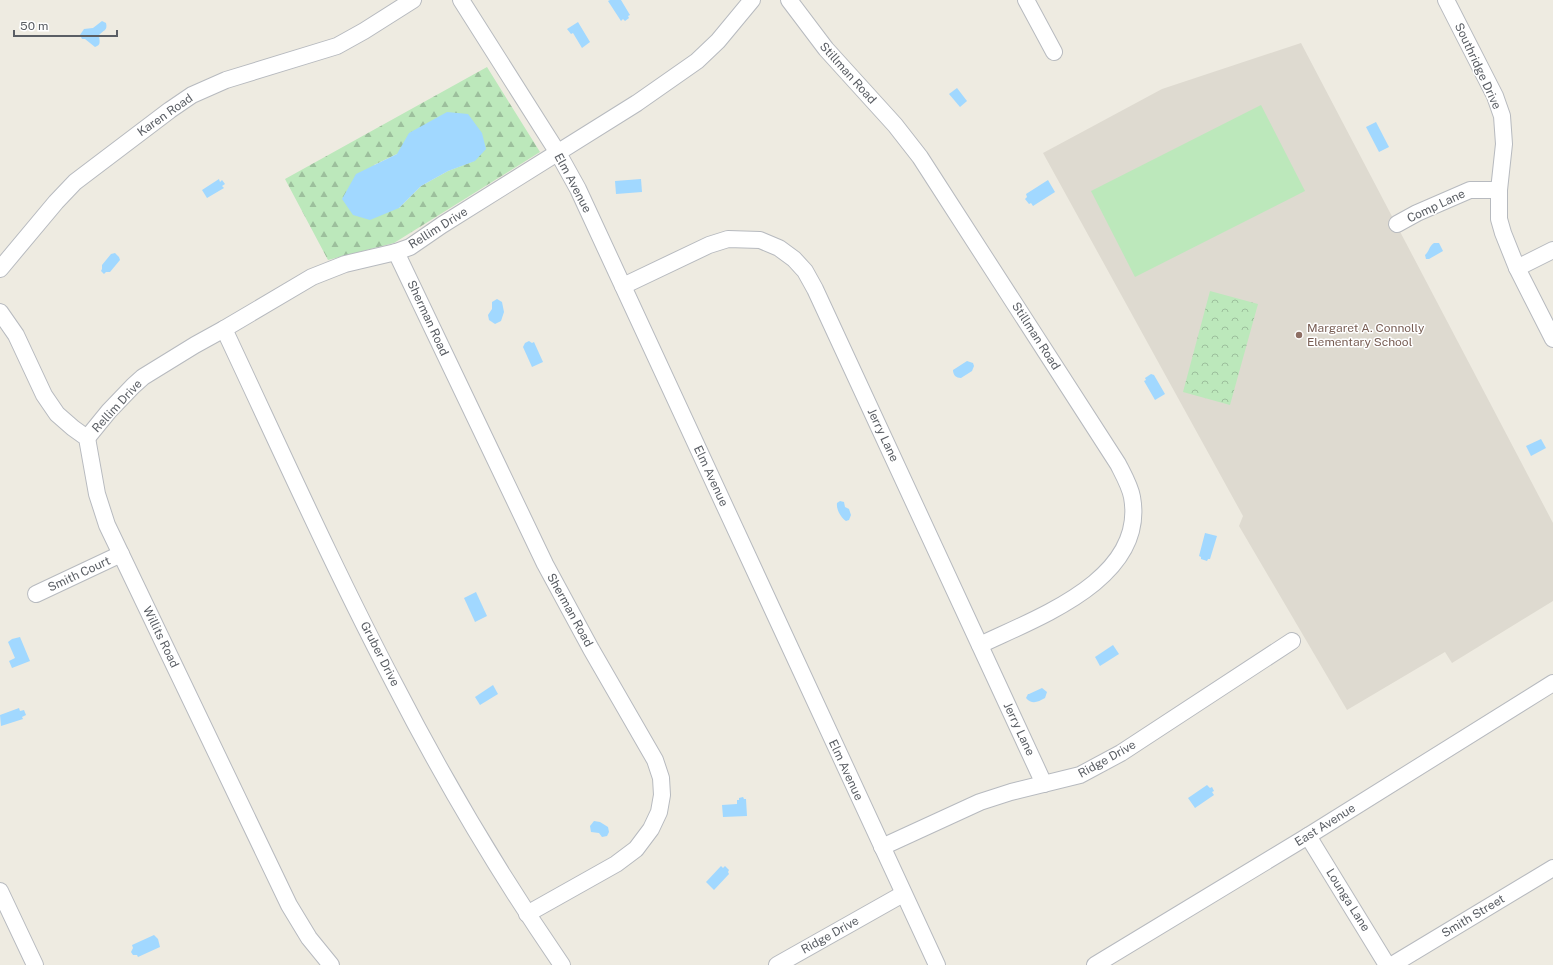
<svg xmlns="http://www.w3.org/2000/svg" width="1553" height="965" font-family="'Public Sans',sans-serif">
  <defs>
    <pattern id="forest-firs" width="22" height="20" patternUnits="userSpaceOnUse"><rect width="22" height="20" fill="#bce8bb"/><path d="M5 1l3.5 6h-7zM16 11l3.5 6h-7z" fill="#9cbf9c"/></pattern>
    <pattern id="park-crowns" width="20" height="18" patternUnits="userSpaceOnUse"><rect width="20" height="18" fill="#bce8bb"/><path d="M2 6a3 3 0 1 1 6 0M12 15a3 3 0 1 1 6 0" fill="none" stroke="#9cbf9c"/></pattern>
  </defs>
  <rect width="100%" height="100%" fill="#eeebe1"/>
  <path fill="#dedad0" d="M 1301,43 L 1553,523 L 1553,601 L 1452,663 L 1445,652 L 1347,710 L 1239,526 L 1243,516 L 1043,153 L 1162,89 Z"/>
  <path fill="url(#forest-firs)" fill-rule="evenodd" d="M 487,67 L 540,152 L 394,243 L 328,260 L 285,179 ZM 397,154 L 474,161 L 448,171 L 421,186 L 399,208 L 374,165 Z"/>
  <path fill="url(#park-crowns)" d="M 1210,291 L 1258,304 L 1230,405 L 1183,392 Z"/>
  <path fill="#bce8bb" d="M 1261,105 L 1305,191 L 1135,277 L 1091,191 Z"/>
  <g fill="#a1d8ff">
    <path d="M 610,0 L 621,0 L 630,15 L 628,16 L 629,18 L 625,21 L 623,19 L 621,21 L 608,1 Z"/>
    <path d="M 102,21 L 106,23 C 108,31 103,30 99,35 C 99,40 102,45 95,47 L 85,39 L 82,39 L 80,35 L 84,29 L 93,28 Z"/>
    <path d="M 578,22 L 590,42 L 582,48 L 573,33 L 571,34 L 567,29 Z"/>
    <path d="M 957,88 L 967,101 L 960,107 L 949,94 Z"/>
    <path d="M 447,112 L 468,114 L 482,133 L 486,149 L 475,161 L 448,171 L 421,186 L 399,208 L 370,220 L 353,215 L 342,199 L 356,174 L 397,154 L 409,133 Z"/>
    <path d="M 1376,122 L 1389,147 L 1379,152 L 1366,127 Z"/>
    <path d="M 219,179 L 220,182 L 222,180 L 225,184 L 222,186 L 224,188 L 207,198 L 202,190 Z"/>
    <path d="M 641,179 L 642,192 L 616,194 L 615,181 Z"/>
    <path d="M 1048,180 L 1055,192 L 1033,206 L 1031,203 L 1029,204 L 1025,199 L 1027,197 L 1026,194 Z"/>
    <path d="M 1434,243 L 1439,243 L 1443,251 L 1429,259 L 1426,259 L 1425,255 C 1429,252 1429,246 1434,243 Z"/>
    <path d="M 115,253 L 119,257 L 120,260 L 110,272 L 106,272 L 104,274 L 101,271 L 102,269 L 102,265 L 111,254 Z"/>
    <path d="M 497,299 L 502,302 L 504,312 L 501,321 L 495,324 L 489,320 L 488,315 L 492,309 L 492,302 Z"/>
    <path d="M 529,341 L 532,343 L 534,342 L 543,362 L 532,367 L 523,347 L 525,343 Z"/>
    <path d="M 967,361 L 973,363 L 974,366 L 972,371 L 961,378 C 956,378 953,375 953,370 Z"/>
    <path d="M 1151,374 L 1154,375 L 1165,394 L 1155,400 L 1144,381 L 1146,380 L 1145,378 Z"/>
    <path d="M 1541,439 L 1546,448 L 1531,456 L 1526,446 Z"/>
    <path d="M 840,501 L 844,502 L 845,507 L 849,509 L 851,515 L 849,520 L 846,521 C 841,518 836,509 837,503 Z"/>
    <path d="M 1205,533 L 1217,536 L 1210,559 L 1208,559 L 1207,561 L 1201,559 L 1201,557 L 1199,556 Z"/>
    <path d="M 476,592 L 487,616 L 475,622 L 464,598 Z"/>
    <path d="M 20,637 L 30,661 L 12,668 L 9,661 L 15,658 L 8,642 L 12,639 Z"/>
    <path d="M 1113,645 L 1119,654 L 1100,666 L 1095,657 Z"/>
    <path d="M 493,685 L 498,694 L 480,705 L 475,697 Z"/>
    <path d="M 1042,688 L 1047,692 L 1045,698 C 1038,702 1032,705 1026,698 L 1028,694 L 1029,694 Z"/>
    <path d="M 19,708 L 20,711 L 24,710 L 26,715 L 22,717 L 23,719 L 1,726 L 0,715 Z"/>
    <path d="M 1207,785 L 1210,788 L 1212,787 L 1214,791 L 1212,792 L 1214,795 L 1195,808 L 1188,798 Z"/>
    <path d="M 743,797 L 744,799 L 746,799 L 747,816 L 723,817 L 722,805 L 737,804 L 737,800 L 739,800 L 739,798 Z"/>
    <path d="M 594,821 L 600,822 L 608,827 L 609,832 L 607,836 L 602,837 L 599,833 L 591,832 L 590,826 Z"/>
    <path d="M 721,866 L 723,868 L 725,866 L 729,870 L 728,872 L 729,874 L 714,890 L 706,882 Z"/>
    <path d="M 154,935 L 158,939 L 160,947 L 138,957 L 137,955 L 133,955 L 131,952 L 133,948 L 132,945 Z"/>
  </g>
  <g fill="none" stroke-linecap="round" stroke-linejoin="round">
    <defs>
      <g id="street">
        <path d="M 461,0 L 558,153 L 578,189 L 937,965"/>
        <path d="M 789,0 L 826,49 L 895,125 L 920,157 L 1118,464 C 1123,474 1130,486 1132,497 C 1147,579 1038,617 980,645"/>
        <path d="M 1026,0 L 1054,52"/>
        <path d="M 1446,0 L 1495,96 L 1502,116 L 1504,144 L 1499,190 L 1499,219 L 1503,233 L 1517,268 L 1553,339"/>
        <path d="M 1397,224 L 1417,213 L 1470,190 L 1499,190"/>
        <path d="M 396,252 L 545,564 L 591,649 L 655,760 L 661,778 L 662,795 L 659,812 L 651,829 L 636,849 L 616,864 L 527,914"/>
        <path d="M 1517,268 L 1553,250"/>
        <path d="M 0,269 L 56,202 L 75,182 L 170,110 L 192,95 L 226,80 L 337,46 L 364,31 L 413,0"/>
        <path d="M 623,286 L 709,245 L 728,239 L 760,240 L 779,248 L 794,259 L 805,271 L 815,289 L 1044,784"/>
        <path d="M 0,312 L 16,335 L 44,395 L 57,414 L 73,428 L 87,438 L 97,494 L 107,525 L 289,905 L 309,938 L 331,965"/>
        <path d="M 224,329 C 280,448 334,569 395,685 C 445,782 500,875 562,965"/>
        <path d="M 87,438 L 109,411 L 133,386 L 143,377 L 195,345 L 224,329 L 312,277 L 345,264 L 396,252 L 410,247 L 442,225 L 637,103 L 697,61 L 718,41 L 752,0"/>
        <path d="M 36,594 L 121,554"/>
        <path d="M 1308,836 L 1387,965"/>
        <path d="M 882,847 L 980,802 L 1011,792 L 1080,775 L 1121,753 L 1292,641"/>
        <path d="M 0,891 L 35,965"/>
        <path d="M 777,965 L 903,894"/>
        <path d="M 1095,965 L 1308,836 L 1553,683"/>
        <path d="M 1392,965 L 1553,868"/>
      </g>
    </defs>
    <use href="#street" stroke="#b7babf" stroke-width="18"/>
    <use href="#street" stroke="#fff" stroke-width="16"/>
  </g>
  <circle fill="#8d6e63" stroke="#fff" stroke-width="1.5" cx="1299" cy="335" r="4"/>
  <g text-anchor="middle" stroke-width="3" stroke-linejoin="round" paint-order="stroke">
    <g font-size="12" fill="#5a5e64" stroke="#fff">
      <text transform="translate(1478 66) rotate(65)" y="4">Southridge Drive</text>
      <text transform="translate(848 73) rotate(48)" y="4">Stillman Road</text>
      <text transform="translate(165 115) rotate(-35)" y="4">Karen Road</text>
      <text transform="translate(573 183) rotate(62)" y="4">Elm Avenue</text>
      <text transform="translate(1436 206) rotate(-25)" y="4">Comp Lane</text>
      <text transform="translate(438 228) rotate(-32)" y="4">Rellim Drive</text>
      <text transform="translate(428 318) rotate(65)" y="4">Sherman Road</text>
      <text transform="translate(1036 336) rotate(57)" y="4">Stillman Road</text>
      <text transform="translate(117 406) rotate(-47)" y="4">Rellim Drive</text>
      <text transform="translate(883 435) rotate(65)" y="4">Jerry Lane</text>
      <text transform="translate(711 476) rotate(65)" y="4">Elm Avenue</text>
      <text transform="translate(79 574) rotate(-25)" y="4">Smith Court</text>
      <text transform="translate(570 610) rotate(61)" y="4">Sherman Road</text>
      <text transform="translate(161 637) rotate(64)" y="4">Willits Road</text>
      <text transform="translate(380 654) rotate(63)" y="4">Gruber Drive</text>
      <text transform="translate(1019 729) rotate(65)" y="4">Jerry Lane</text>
      <text transform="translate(1107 759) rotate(-29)" y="4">Ridge Drive</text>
      <text transform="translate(846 770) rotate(65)" y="4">Elm Avenue</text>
      <text transform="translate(1325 825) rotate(-32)" y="4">East Avenue</text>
      <text transform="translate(1348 900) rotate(58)" y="4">Lounga Lane</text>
      <text transform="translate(1473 916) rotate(-31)" y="4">Smith Street</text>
      <text transform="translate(830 935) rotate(-29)" y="4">Ridge Drive</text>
    </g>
    <g font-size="12" fill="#785e54" stroke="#fff" text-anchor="start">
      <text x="1307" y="332">Margaret A. Connolly<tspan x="1307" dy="14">Elementary School</tspan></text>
    </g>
  </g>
  <path d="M14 30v6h103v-6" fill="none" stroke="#5a5e64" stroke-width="2"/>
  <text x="20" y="30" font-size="12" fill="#5a5e64" stroke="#ffffff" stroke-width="3" paint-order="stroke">50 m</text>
</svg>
